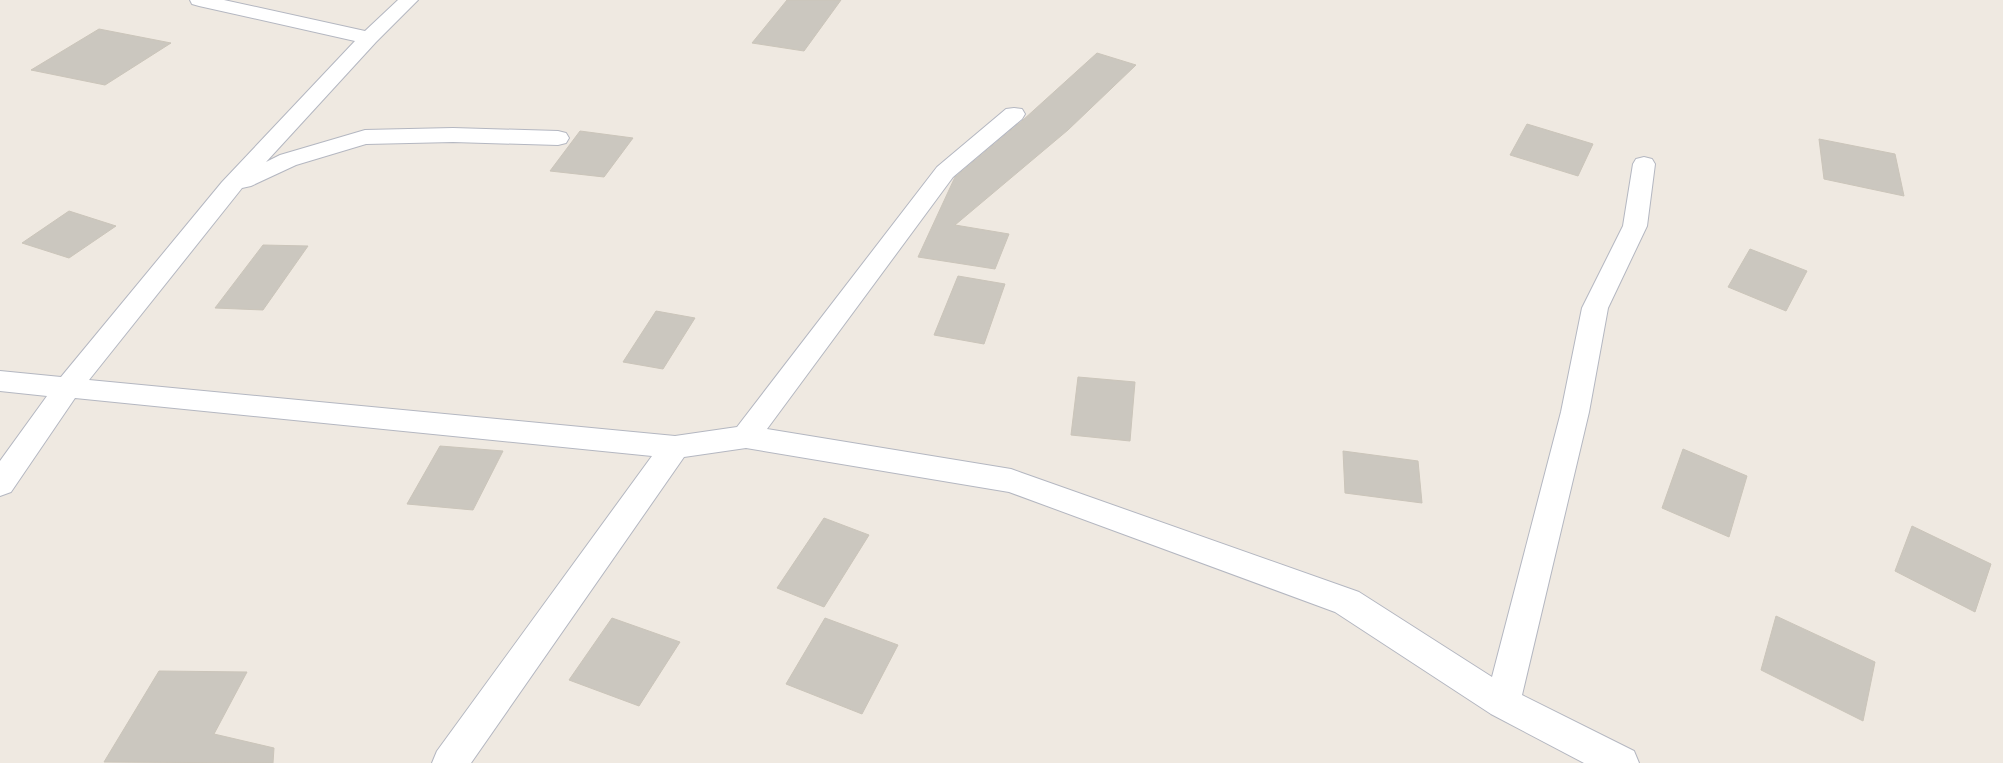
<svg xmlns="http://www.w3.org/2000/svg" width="2003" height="763" font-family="'PT Sans',sans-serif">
  <rect width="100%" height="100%" fill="#efe9e1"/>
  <g fill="#cbc7bf" stroke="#cbc5ba">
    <path d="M 787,0 L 841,0 L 804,51 L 752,43 Z"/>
    <path d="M 99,29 L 171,43 L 105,85 L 31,70 Z"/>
    <path d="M 1097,53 L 1136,65 L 1068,130 L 955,225 L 1009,234 L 995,269 L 918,257 L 955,177 L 1023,120 Z"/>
    <path d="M 1527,124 L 1593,144 L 1578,176 L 1510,155 Z"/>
    <path d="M 580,131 L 633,138 L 604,177 L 550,171 Z"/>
    <path d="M 1819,139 L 1895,154 L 1904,196 L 1824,179 Z"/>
    <path d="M 69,211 L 116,226 L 69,258 L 22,243 Z"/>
    <path d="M 263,245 L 308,246 L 263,310 L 215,308 Z"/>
    <path d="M 1750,249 L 1807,271 L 1786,311 L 1728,287 Z"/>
    <path d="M 958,276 L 1005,284 L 984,344 L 934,335 Z"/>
    <path d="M 656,311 L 695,318 L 663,369 L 623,362 Z"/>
    <path d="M 1078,377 L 1135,382 L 1130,441 L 1071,435 Z"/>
    <path d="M 440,446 L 503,451 L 473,510 L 407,504 Z"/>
    <path d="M 1683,449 L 1747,476 L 1729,537 L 1662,508 Z"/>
    <path d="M 1343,451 L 1418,461 L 1422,503 L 1345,493 Z"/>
    <path d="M 824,518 L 869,535 L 824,607 L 777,588 Z"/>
    <path d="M 1912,526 L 1991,564 L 1975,612 L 1895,571 Z"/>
    <path d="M 1776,616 L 1875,662 L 1863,721 L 1761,670 Z"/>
    <path d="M 612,618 L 680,642 L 639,706 L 569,680 Z"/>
    <path d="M 825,618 L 898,645 L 862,714 L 786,684 Z"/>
    <path d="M 159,671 L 247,672 L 214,734 L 274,748 L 273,763 L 104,762 Z"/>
  </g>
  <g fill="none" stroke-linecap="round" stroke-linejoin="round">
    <defs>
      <path id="street" d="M 190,0 L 224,0 L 365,31 L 398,0 L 418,0 L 376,42 L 266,162 L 280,155 L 365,130 L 453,128 L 558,131 L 566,133 L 569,138 L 566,143 L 558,145 L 453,142 L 366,144 L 296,165 L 251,186 L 242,188 L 89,380 L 675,436 L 737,427 L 937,167 L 1006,109 L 1014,108 L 1022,109 L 1025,114 L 1022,119 L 953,177 L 767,429 L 1011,469 L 1022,473 L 1359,592 L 1492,677 L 1561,412 L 1582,308 L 1623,226 L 1633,164 L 1636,159 L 1644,157 L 1652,159 L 1655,164 L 1647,226 L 1608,308 L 1589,412 L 1522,695 L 1634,751 L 1639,763 L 1584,763 L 1491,714 L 1335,612 L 1009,492 L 746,448 L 684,457 L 471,763 L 432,763 L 437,751 L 652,456 L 75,398 L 11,492 L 0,496 L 0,461 L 47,396 L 0,391 L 0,371 L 61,377 L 222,182 L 355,41 L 199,6 L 192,4 Z"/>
    </defs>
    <use href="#street" stroke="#b4b7c1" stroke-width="2"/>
    <use href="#street" fill="#fff" fill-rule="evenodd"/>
  </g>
</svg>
